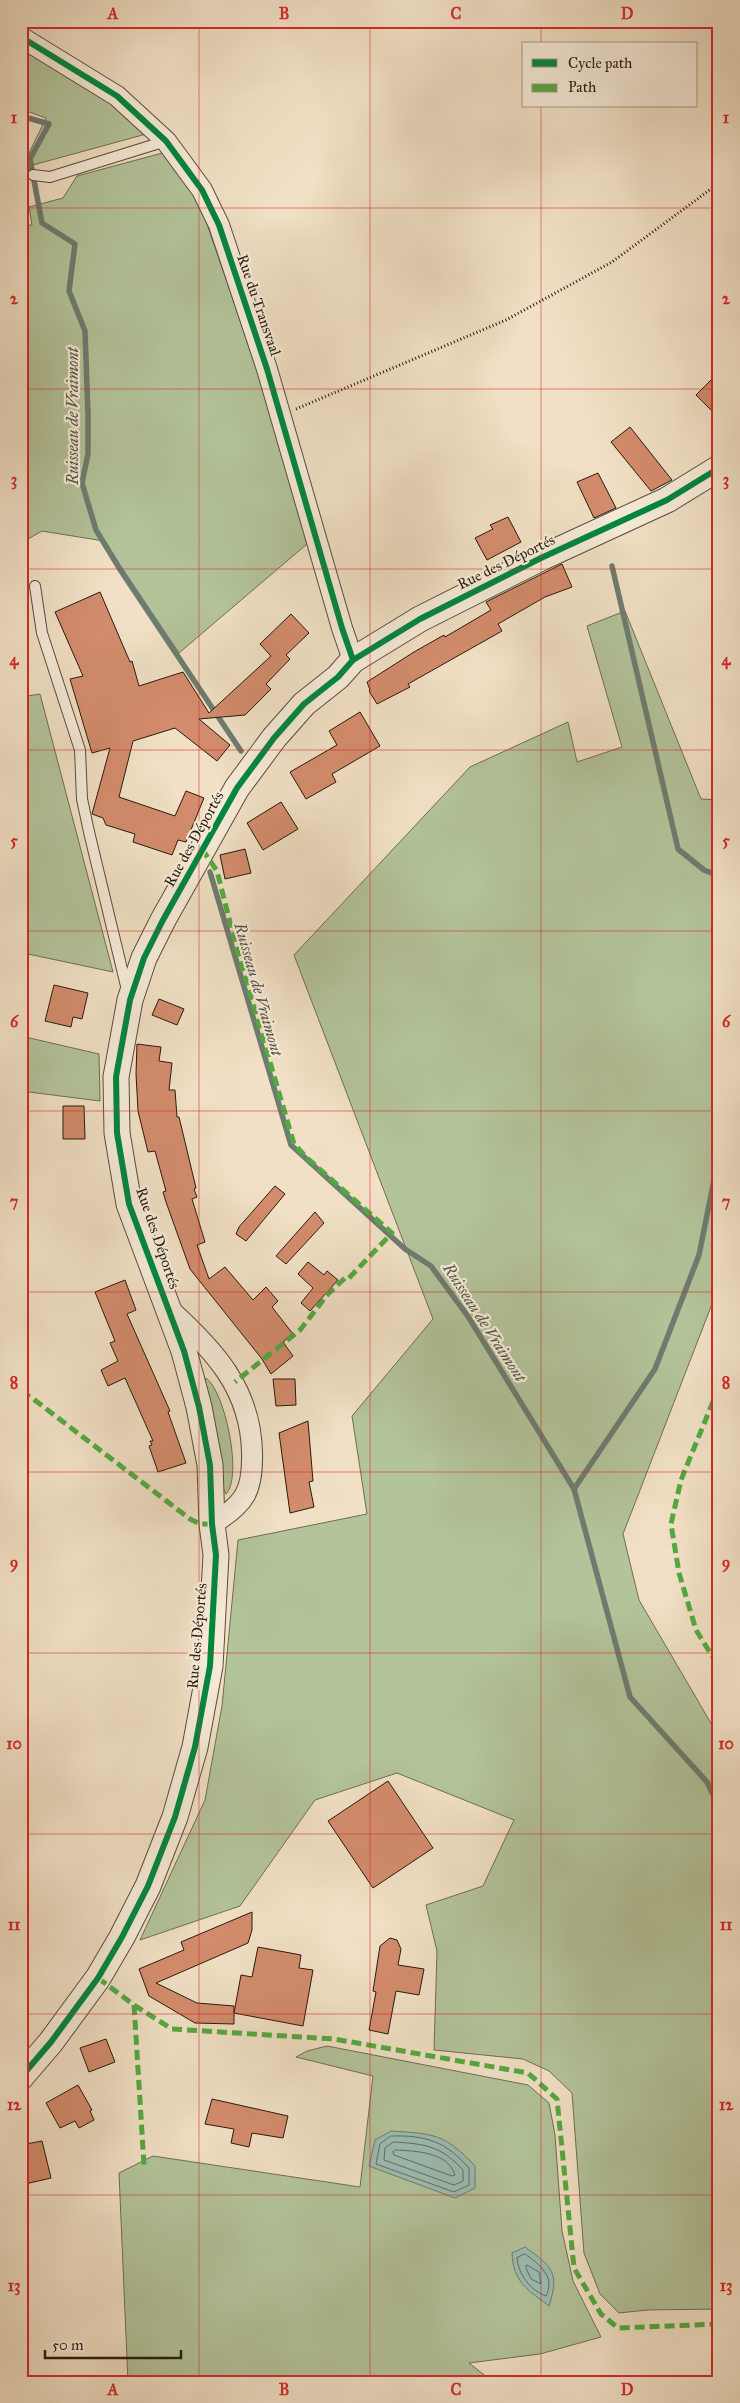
<svg xmlns="http://www.w3.org/2000/svg" width="740" height="2403" font-family="'IM FELL Great Primer',serif">
  <rect width="100%" height="100%" fill="#f1e0c5"/>
  <filter id="stains"><feTurbulence type="fractalNoise" baseFrequency=".004" numOctaves="4"/><feColorMatrix values="0 0 0 0 .2 0 0 0 0 .09 0 0 0 0 .02 0 0 0 .5 -.17"/></filter>
  <radialGradient id="worn" r=".72"><stop offset=".6" stop-color="#630" stop-opacity="0"/><stop offset="1" stop-color="#630" stop-opacity=".3"/></radialGradient>
  <g fill="#b3c39a" stroke="#6e6e52">
    <path d="M 21,46 L 101,91 L 150,133 L 22,168 L 46,118 L 21,109 Z"/>
    <path d="M 166,152 L 198,198 L 278,430 L 307,544 L 179,653 L 104,541 L 42,531 L 21,543 L 21,226 L 32,225 L 29,207 L 63,198 L 77,176 Z"/>
    <path d="M 625,611 L 701,799 L 719,800 L 719,1286 L 623,1534 L 639,1600 L 719,1737 L 719,2309 L 647,2310 L 619,2313 L 600,2294 L 584,2253 L 572,2093 L 549,2071 L 523,2059 L 434,2050 L 437,1951 L 426,1905 L 483,1886 L 514,1820 L 397,1773 L 315,1800 L 240,1906 L 140,1940 L 205,1800 L 222,1706 L 238,1540 L 367,1514 L 352,1416 L 433,1319 L 294,955 L 470,767 L 568,722 L 577,762 L 622,747 L 587,626 Z"/>
    <path d="M 40,694 L 113,972 L 28,954 L 21,977 L 21,697 Z"/>
    <path d="M 21,1036 L 99,1054 L 100,1101 L 21,1091 Z"/>
    <path d="M 206,1378 C 225,1391 243,1477 226,1494 L 224,1491 L 217,1445 L 203,1382 Z"/>
    <path d="M 327,2046 L 528,2085 L 549,2103 L 555,2135 L 562,2231 L 573,2281 L 601,2337 L 540,2354 L 469,2363 L 493,2382 L 128,2382 L 119,2173 L 153,2156 L 360,2187 L 373,2076 L 296,2057 L 307,2051 Z"/>
  </g>
  <g fill="#9bbdb4" stroke="#6d7c70">
    <path d="M 391,2131 C 434,2134 444,2133 475,2166 L 475,2188 L 455,2198 L 369,2166 L 375,2140 Z"/>
    <path d="M 525,2247 C 552,2267 560,2272 549,2306 C 528,2290 513,2282 512,2253 Z"/>
  </g>
  <g fill="none" stroke-linecap="round" stroke-linejoin="round">
    <g stroke="#626c60" stroke-width="1">
      <path d="M 391,2136 C 427,2135 446,2142 469,2168 L 469,2185 L 454,2192 L 376,2164 L 380,2144 Z"/>
      <path d="M 394,2142 C 426,2144 441,2146 463,2170 L 463,2181 L 454,2185 L 384,2160 L 385,2148 Z"/>
      <path d="M 396,2150 C 416,2151 448,2152 455,2175 L 452,2176 L 394,2155 L 393,2152 Z"/>
      <path d="M 525,2254 C 539,2264 556,2277 546,2296 C 531,2291 518,2274 517,2258 Z"/>
      <path d="M 527,2265 L 539,2272 L 541,2284 L 531,2279 L 526,2268 Z"/>
    </g>
    <g stroke="#6d7c70" stroke-width="5.5">
      <path d="M 21,116 L 49,124 L 30,159 L 42,223 L 75,244 L 69,291 L 85,331 L 88,415 L 88,454 L 82,483 L 96,530 L 121,571 L 241,751"/>
      <path d="M 612,566 L 678,849 L 704,870 L 719,876"/>
      <path d="M 210,872 L 291,1145 L 405,1249 L 431,1266 L 469,1318 L 574,1489 L 630,1697 L 707,1782 L 719,1807"/>
      <path d="M 574,1489 L 655,1369 L 699,1255 L 719,1155"/>
    </g>
  </g>
  <g fill="#d38c6d" stroke="#281a0b">
    <path d="M 719,372 L 719,418 L 696,395 Z"/>
    <path d="M 630,427 L 672,480 L 651,491 L 611,442 Z"/>
    <path d="M 598,473 L 616,508 L 594,518 L 577,482 Z"/>
    <path d="M 508,517 L 521,542 L 487,560 L 475,538 L 493,529 L 490,525 Z"/>
    <path d="M 562,564 L 572,587 L 545,597 L 498,624 L 502,631 L 408,684 L 410,687 L 377,704 L 369,691 L 370,690 L 367,682 L 414,652 L 444,635 L 445,637 L 491,610 L 486,602 Z"/>
    <path d="M 100,592 L 130,662 L 132,661 L 139,686 L 183,672 L 209,713 L 271,656 L 260,644 L 291,614 L 309,633 L 286,655 L 290,659 L 266,684 L 271,689 L 245,715 L 199,719 L 230,745 L 217,761 L 175,728 L 133,741 L 119,797 L 175,816 L 186,791 L 204,798 L 186,842 L 178,840 L 172,855 L 133,842 L 135,834 L 106,825 L 103,818 L 92,814 L 110,748 L 92,753 L 70,679 L 83,676 L 55,612 Z"/>
    <path d="M 360,712 L 380,746 L 332,774 L 336,782 L 306,799 L 290,772 L 337,745 L 329,731 Z"/>
    <path d="M 281,802 L 298,829 L 263,850 L 247,823 Z"/>
    <path d="M 245,849 L 251,873 L 225,879 L 220,855 Z"/>
    <path d="M 54,985 L 88,993 L 82,1019 L 73,1017 L 71,1027 L 45,1021 Z"/>
    <path d="M 159,999 L 184,1009 L 177,1025 L 152,1015 Z"/>
    <path d="M 137,1044 L 161,1047 L 159,1061 L 172,1063 L 169,1090 L 175,1090 L 177,1117 L 179,1117 L 196,1188 L 194,1189 L 197,1197 L 192,1199 L 205,1242 L 197,1245 L 209,1279 L 225,1267 L 253,1300 L 266,1287 L 278,1301 L 272,1307 L 293,1334 L 283,1342 L 293,1356 L 271,1374 L 262,1359 L 190,1269 L 166,1202 L 163,1192 L 166,1191 L 155,1151 L 148,1152 L 138,1111 L 136,1074 Z"/>
    <path d="M 63,1106 L 84,1106 L 85,1139 L 63,1139 Z"/>
    <path d="M 275,1186 L 285,1194 L 246,1241 L 236,1234 L 239,1227 Z"/>
    <path d="M 315,1212 L 324,1223 L 286,1264 L 276,1256 Z"/>
    <path d="M 308,1262 L 324,1275 L 327,1271 L 338,1280 L 310,1311 L 301,1303 L 313,1288 L 298,1274 Z"/>
    <path d="M 125,1280 L 136,1310 L 127,1314 L 170,1411 L 168,1412 L 186,1463 L 158,1472 L 149,1446 L 152,1445 L 150,1441 L 153,1441 L 125,1378 L 108,1386 L 101,1370 L 118,1361 L 110,1343 L 115,1341 L 95,1292 Z"/>
    <path d="M 273,1379 L 295,1379 L 296,1405 L 276,1406 Z"/>
    <path d="M 308,1421 L 313,1481 L 309,1482 L 314,1507 L 290,1513 L 279,1433 Z"/>
    <path d="M 388,1781 L 433,1848 L 373,1888 L 328,1821 Z"/>
    <path d="M 252,1912 L 252,1930 L 248,1943 L 156,1983 L 197,2003 L 234,2006 L 234,2024 L 195,2023 L 149,1996 L 139,1969 L 184,1950 L 181,1942 Z"/>
    <path d="M 390,1938 L 397,1940 L 401,1949 L 398,1965 L 424,1969 L 419,1995 L 396,1991 L 388,2034 L 369,2030 L 376,1992 L 373,1991 L 380,1946 Z"/>
    <path d="M 258,1947 L 301,1955 L 299,1968 L 313,1970 L 303,2026 L 234,2013 L 241,1975 L 252,1977 Z"/>
    <path d="M 106,2039 L 115,2062 L 89,2072 L 80,2048 Z"/>
    <path d="M 78,2085 L 92,2110 L 90,2111 L 94,2120 L 79,2128 L 75,2121 L 60,2128 L 46,2103 Z"/>
    <path d="M 212,2099 L 288,2116 L 283,2138 L 252,2133 L 249,2147 L 231,2143 L 234,2129 L 205,2124 Z"/>
    <path d="M 42,2141 L 51,2178 L 21,2185 L 21,2145 Z"/>
  </g>
  <g fill="none" stroke-linecap="round" stroke-linejoin="round">
    <defs>
      <g id="service">
        <path d="M 33,175 L 50,177 L 166,141"/>
        <path d="M 35,586 L 42,633 L 80,750 L 82,799 L 89,832 L 127,990"/>
      </g>
      <g id="minor">
        <path d="M 21,37 L 117,96 L 166,141 L 202,190 L 219,225 L 267,369 L 342,628 L 353,660"/>
        <path d="M 169,1309 C 214,1350 251,1389 252,1453 C 253,1491 245,1504 212,1524"/>
      </g>
      <path id="tertiary" d="M 21,2077 L 51,2042 L 98,1978 L 122,1937 L 148,1886 L 175,1817 L 195,1747 L 210,1666 L 216,1555 L 212,1524 L 210,1465 L 199,1407 L 184,1351 L 129,1204 L 117,1133 L 116,1077 L 130,1000 L 144,958 L 163,920 L 237,788 L 274,738 L 304,704 L 338,677 L 353,660 L 420,619 L 541,558 L 667,500 L 719,468"/>
    </defs>
    <use href="#service" stroke="#5a4c3a" stroke-width="12"/>
    <use href="#minor" stroke="#5a4c3a" stroke-width="22"/>
    <use href="#tertiary" stroke="#5a4c3a" stroke-width="27"/>
    <path stroke="#281a0b" stroke-width="3" stroke-dasharray="1 2.5" stroke-linecap="butt" d="M 296,409 L 506,320 L 612,262 L 719,183"/>
    <use href="#service" stroke="#f6ebd9" stroke-width="10"/>
    <use href="#minor" stroke="#f6ebd9" stroke-width="20"/>
    <use href="#tertiary" stroke="#f6ebd9" stroke-width="25"/>
    <g stroke="#53a941" stroke-width="5" stroke-dasharray="10 5" stroke-linecap="butt">
      <path d="M 202,849 L 217,871 L 236,946 L 294,1144 L 307,1158 L 392,1233 L 348,1279 L 345,1278 L 328,1294 L 300,1330 L 235,1382"/>
      <path d="M 719,1387 L 681,1480 L 671,1524 L 679,1573 L 696,1630 L 719,1667"/>
      <path d="M 21,1392 L 32,1398 L 190,1519 L 200,1524 L 212,1524"/>
      <path d="M 98,1978 L 134,2005 L 172,2029 L 334,2039 L 528,2073 L 557,2099 L 574,2268 L 601,2314 L 618,2328 L 719,2324"/>
      <path d="M 134,2005 L 144,2165"/>
    </g>
    <defs>
      <g id="cycleway">
        <path d="M 21,37 L 117,96 L 166,141 L 202,190 L 219,225 L 267,369 L 342,628 L 353,660"/>
        <path d="M 21,2077 L 51,2042 L 98,1978 L 122,1937 L 148,1886 L 175,1817 L 195,1747 L 210,1666 L 216,1555 L 212,1524 L 210,1465 L 199,1407 L 184,1351 L 129,1204 L 117,1133 L 116,1077 L 130,1000 L 144,958 L 163,920 L 237,788 L 274,738 L 304,704 L 338,677 L 353,660 L 420,619 L 541,558 L 667,500 L 719,468"/>
      </g>
    </defs>
    <use href="#cycleway" stroke="#f6ebd9" stroke-width="9"/>
    <use href="#cycleway" stroke="#00873e" stroke-width="6"/>
  </g>
  <path fill="none" stroke="#d62828" stroke-width="1" stroke-opacity="0.55" d="M 199,21 L 199,2382M 370,21 L 370,2382M 541,21 L 541,44M 541,106 L 541,2382M 21,208 L 719,208M 21,389 L 719,389M 21,569 L 719,569M 21,750 L 719,750M 21,931 L 719,931M 21,1111 L 719,1111M 21,1292 L 719,1292M 21,1472 L 719,1472M 21,1653 L 719,1653M 21,1834 L 719,1834M 21,2014 L 719,2014M 21,2195 L 719,2195"/>
  <g text-anchor="middle" stroke-width="4.5" stroke-linejoin="round" paint-order="stroke">
    <g font-size="15" fill="#281a0b" stroke="#f6ebd9">
      <text transform="translate(259 305) rotate(71)" y="5">Rue du Transvaal</text>
      <text transform="translate(506 562) rotate(-26)" y="5">Rue des Déportés</text>
      <text transform="translate(194 839) rotate(-61)" y="5">Rue des Déportés</text>
      <text transform="translate(158 1238) rotate(71)" y="5">Rue des Déportés</text>
      <text transform="translate(197 1636) rotate(-85)" y="5">Rue des Déportés</text>
    </g>
    <g font-size="16" font-style="italic" fill="#505346" stroke="#f6ebd9">
      <text transform="translate(72 416) rotate(-90)" y="6">Ruisseau de Vraimont</text>
      <text transform="translate(259 989) rotate(74)" y="6">Ruisseau de Vraimont</text>
      <text transform="translate(485 1322) rotate(57)" y="6">Ruisseau de Vraimont</text>
    </g>
  </g>
  <rect width="740" height="2403" fill="none" stroke="#f1e0c5" stroke-width="55"/>
  <rect x="522" y="42" width="175" height="65" fill="#f6ebd9" stroke="#a49787"/>
  <rect x="532" y="59" width="25" height="8" fill="#00873e" stroke="#a49787"/>
  <text x="568" y="68" font-size="15" fill="#281a0b">Cycle path</text>
  <rect x="532" y="84" width="25" height="8" fill="#53a941" stroke="#a49787"/>
  <text x="568" y="92" font-size="15" fill="#281a0b">Path</text>
  <path d="M45 2350v8h136v-8" fill="none" stroke="#281a0b" stroke-width="2.5"/>
  <text x="52" y="2350" font-size="15" fill="#281a0b" stroke="#f6ebd9" stroke-width="4" paint-order="stroke">50 m</text>
  <rect x="28" y="28" width="684" height="2348" fill="none" stroke="#d62828" stroke-width="2"/>
  <g font-size="16" text-anchor="middle" font-weight="bold" fill="#d62828">
    <text x="113" y="19">A</text>
    <text x="284" y="19">B</text>
    <text x="456" y="19">C</text>
    <text x="627" y="19">D</text>
    <text x="14" y="123">1</text>
    <text x="726" y="123">1</text>
    <text x="14" y="304">2</text>
    <text x="726" y="304">2</text>
    <text x="14" y="485">3</text>
    <text x="726" y="485">3</text>
    <text x="14" y="665">4</text>
    <text x="726" y="665">4</text>
    <text x="14" y="846">5</text>
    <text x="726" y="846">5</text>
    <text x="14" y="1027">6</text>
    <text x="726" y="1027">6</text>
    <text x="14" y="1207">7</text>
    <text x="726" y="1207">7</text>
    <text x="14" y="1388">8</text>
    <text x="726" y="1388">8</text>
    <text x="14" y="1568">9</text>
    <text x="726" y="1568">9</text>
    <text x="14" y="1749">10</text>
    <text x="726" y="1749">10</text>
    <text x="14" y="1930">11</text>
    <text x="726" y="1930">11</text>
    <text x="14" y="2110">12</text>
    <text x="726" y="2110">12</text>
    <text x="14" y="2291">13</text>
    <text x="726" y="2291">13</text>
    <text x="113" y="2395">A</text>
    <text x="284" y="2395">B</text>
    <text x="456" y="2395">C</text>
    <text x="627" y="2395">D</text>
  </g>
  <rect width="100%" height="100%" filter="url(#stains)"/>
  <rect width="100%" height="100%" fill="url(#worn)"/>
</svg>
